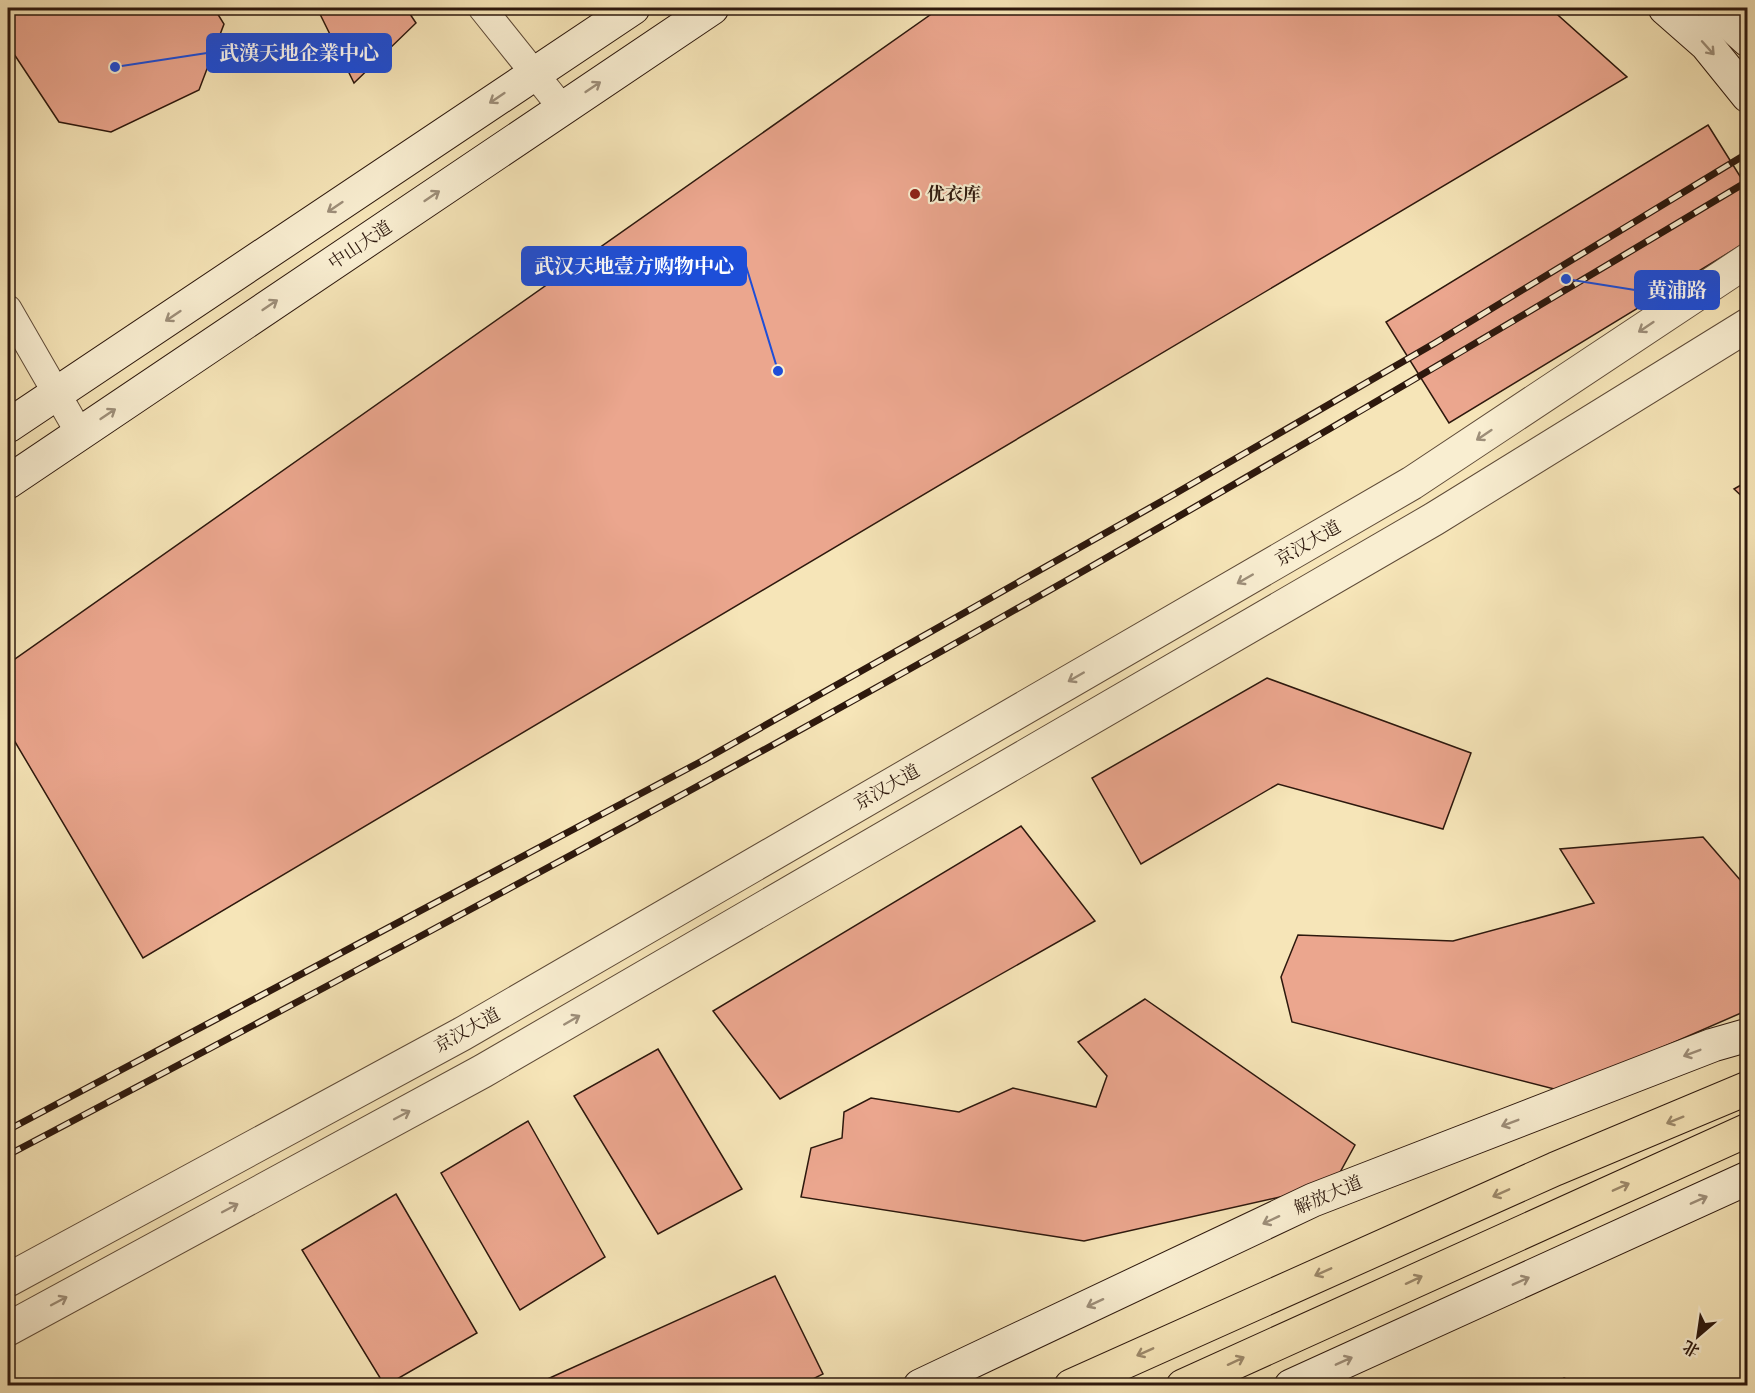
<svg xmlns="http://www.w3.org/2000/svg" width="1755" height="1393" font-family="'Libre Caslon Text','Noto Serif SC',serif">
  <rect width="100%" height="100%" fill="#f6e5b8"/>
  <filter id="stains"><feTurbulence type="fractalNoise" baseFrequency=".00333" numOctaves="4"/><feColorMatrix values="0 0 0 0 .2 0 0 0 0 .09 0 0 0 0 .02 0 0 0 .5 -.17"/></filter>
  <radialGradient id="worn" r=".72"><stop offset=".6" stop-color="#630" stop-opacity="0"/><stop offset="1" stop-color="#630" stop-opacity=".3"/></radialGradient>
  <g fill="#eba68e" stroke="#2d180d" stroke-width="1.5">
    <path d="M 8,8 L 214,8 L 224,24 L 199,90 L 111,132 L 59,122 L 8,45 Z"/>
    <path d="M 317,8 L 406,8 L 416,23 L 354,83 Z"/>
    <path d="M 940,8 L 1550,8 L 1627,77 L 143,958 L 8,730 L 8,664 Z"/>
    <path d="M 1708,125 L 1748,189 L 1748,241 L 1449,423 L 1386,322 Z"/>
    <path d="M 1748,481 L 1748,502 L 1734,489 Z"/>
    <path d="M 1267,678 L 1471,753 L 1443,829 L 1278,784 L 1141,864 L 1092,778 Z"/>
    <path d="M 1021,826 L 1095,921 L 780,1099 L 713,1011 Z"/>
    <path d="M 1703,837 L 1748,889 L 1748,1010 L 1562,1091 L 1292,1022 L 1281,977 L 1298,935 L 1453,941 L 1594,903 L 1560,849 Z"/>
    <path d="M 1145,999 L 1355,1145 L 1333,1185 L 1084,1241 L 801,1197 L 811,1148 L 842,1138 L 844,1112 L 871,1098 L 959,1112 L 1013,1088 L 1096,1107 L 1107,1076 L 1078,1042 Z"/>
    <path d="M 658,1049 L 742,1189 L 658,1234 L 574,1096 Z"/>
    <path d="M 528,1121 L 605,1257 L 520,1310 L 441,1173 Z"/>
    <path d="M 396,1194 L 477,1333 L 385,1386 L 302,1250 Z"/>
    <path d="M 775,1276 L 823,1374 L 799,1386 L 532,1386 Z"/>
    <path d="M 1564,1378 L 1581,1386 L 1547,1386 Z"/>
  </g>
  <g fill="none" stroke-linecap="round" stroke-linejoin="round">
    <defs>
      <g id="minor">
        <path d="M 482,8 L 562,108"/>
        <path d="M 8,309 L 80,434"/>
      </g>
      <g id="tertiary">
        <path d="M 8,1280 L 462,1034 L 1412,483 L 1748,260"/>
        <path d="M 8,1329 L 483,1071 L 1434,519 L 1748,325"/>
      </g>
      <g id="secondary">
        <path d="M 1665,8 L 1706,44 L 1748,96"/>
        <path d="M 1713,8 L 1748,40"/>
        <path d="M 8,426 L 633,8"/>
        <path d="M 8,482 L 712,8"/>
        <path d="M 920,1386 L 1313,1200 L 1713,1045 L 1748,1035"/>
        <path d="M 1291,1386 L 1748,1178"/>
      </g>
      <g id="primary">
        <path d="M 1071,1386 L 1555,1169 L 1748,1088"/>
        <path d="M 1183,1386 L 1748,1130"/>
      </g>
    </defs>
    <use href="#minor" stroke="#5f4b38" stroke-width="29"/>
    <use href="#tertiary" stroke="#5f4b38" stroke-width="35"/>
    <use href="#secondary" stroke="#2d180d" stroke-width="35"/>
    <use href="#primary" stroke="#2d180d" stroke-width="35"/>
    <use href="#minor" stroke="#f9eed1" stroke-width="27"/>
    <use href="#tertiary" stroke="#f9eed1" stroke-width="33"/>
    <use href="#secondary" stroke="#f9eed1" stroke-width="33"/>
    <use href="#primary" stroke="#f6e5b8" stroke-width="33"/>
    <defs>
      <g id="rail">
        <path d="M 8,1130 L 702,761 L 1171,496 L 1435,343 L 1748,153"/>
        <path d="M 8,1155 C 342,979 675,802 1004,616 C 1254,475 1501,329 1748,181"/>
      </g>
    </defs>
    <use href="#rail" stroke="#2d180d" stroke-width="7"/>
    <use href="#rail" stroke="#f9eed1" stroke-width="4.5" stroke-dasharray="14" stroke-linecap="butt"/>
  </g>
  <defs><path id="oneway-shaft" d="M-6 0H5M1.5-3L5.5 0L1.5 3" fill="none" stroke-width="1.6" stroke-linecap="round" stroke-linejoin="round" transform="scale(1.5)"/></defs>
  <g stroke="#9d8e79">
    <use href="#oneway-shaft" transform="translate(1708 48) rotate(48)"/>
    <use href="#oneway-shaft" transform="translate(593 87) rotate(-34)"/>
    <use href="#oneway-shaft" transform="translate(497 98) rotate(146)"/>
    <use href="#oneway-shaft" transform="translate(432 196) rotate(-34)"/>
    <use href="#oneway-shaft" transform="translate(335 207) rotate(146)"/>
    <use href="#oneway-shaft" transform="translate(270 305) rotate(-34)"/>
    <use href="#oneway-shaft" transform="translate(173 316) rotate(146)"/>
    <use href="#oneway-shaft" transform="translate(1646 327) rotate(146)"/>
    <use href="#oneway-shaft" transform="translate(108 414) rotate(-34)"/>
    <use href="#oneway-shaft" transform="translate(1484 435) rotate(146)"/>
    <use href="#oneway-shaft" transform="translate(1245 579) rotate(150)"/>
    <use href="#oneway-shaft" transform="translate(1076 677) rotate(150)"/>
    <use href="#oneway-shaft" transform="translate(572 1020) rotate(-30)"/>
    <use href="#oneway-shaft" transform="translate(1692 1053) rotate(159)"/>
    <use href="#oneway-shaft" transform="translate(402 1115) rotate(-28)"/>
    <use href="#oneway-shaft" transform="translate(1510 1123) rotate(159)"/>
    <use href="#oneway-shaft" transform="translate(1699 1200) rotate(-24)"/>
    <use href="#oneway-shaft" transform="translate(230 1208) rotate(-28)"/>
    <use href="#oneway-shaft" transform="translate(1271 1220) rotate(155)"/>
    <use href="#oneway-shaft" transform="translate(1521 1281) rotate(-24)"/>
    <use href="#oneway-shaft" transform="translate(59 1301) rotate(-28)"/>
    <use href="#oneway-shaft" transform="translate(1095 1303) rotate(155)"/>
    <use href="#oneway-shaft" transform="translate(1344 1361) rotate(-24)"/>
  </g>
  <g stroke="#9c896b">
    <use href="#oneway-shaft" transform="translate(1675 1120) rotate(158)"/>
    <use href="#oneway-shaft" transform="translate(1621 1187) rotate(-24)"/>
    <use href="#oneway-shaft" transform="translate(1501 1193) rotate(156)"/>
    <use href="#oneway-shaft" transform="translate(1323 1272) rotate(156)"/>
    <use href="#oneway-shaft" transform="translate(1414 1280) rotate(-25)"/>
    <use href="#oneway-shaft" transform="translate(1145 1352) rotate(156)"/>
    <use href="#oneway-shaft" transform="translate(1236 1361) rotate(-25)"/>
  </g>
  <circle fill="#8f2418" stroke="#f9eed1" stroke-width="2" cx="915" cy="194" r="6"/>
  <g text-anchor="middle" stroke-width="4.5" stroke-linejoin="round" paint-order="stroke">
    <g font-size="18" font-weight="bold" fill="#2d180d" stroke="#f9eed1" text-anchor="start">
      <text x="927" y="200">优衣库</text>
    </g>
    <g font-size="18" fill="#2d180d" stroke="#f9eed1">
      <text transform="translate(360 245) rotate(-34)" y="6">中山大道</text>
      <text transform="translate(1308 543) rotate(-30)" y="6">京汉大道</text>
      <text transform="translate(887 787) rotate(-30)" y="6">京汉大道</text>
      <text transform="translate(467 1030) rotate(-29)" y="6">京汉大道</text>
      <text transform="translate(1328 1195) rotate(-23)" y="6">解放大道</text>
    </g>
  </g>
  <path fill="none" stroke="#1d4ed8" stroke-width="2" d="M115 67L207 53M778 371L746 266M1566 279L1635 290"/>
  <g fill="#1d4ed8" stroke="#f9eed1" stroke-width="2">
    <circle cx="115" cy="67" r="6"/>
    <circle cx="778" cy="371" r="6"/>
    <circle cx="1566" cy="279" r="6"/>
  </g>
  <g fill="#1d4ed8" stroke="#1d4ed8" stroke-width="2">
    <rect x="207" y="34" width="184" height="38" rx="6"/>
    <rect x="522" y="247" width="224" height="38" rx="6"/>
    <rect x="1635" y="271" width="84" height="38" rx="6"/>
  </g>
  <g font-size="20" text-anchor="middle" font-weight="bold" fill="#fff">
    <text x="299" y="60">武漢天地企業中心</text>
    <text x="634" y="273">武汉天地壹方购物中心</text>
    <text x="1677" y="297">黄浦路</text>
  </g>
  <rect width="1755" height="1393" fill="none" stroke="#f6e5b8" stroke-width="30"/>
  <rect x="9" y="9" width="1737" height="1375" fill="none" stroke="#2d180d" stroke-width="3"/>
  <rect x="15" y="15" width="1725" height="1363" fill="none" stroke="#2d180d" stroke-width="1.5"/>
  <g transform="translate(1698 1336) rotate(209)" stroke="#f9eed1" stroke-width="4.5" paint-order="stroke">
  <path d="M0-4.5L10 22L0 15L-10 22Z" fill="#2d180d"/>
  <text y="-9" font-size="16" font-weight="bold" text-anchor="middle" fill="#2d180d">北</text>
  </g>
  <rect width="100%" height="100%" filter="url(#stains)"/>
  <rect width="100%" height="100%" fill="url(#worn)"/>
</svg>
